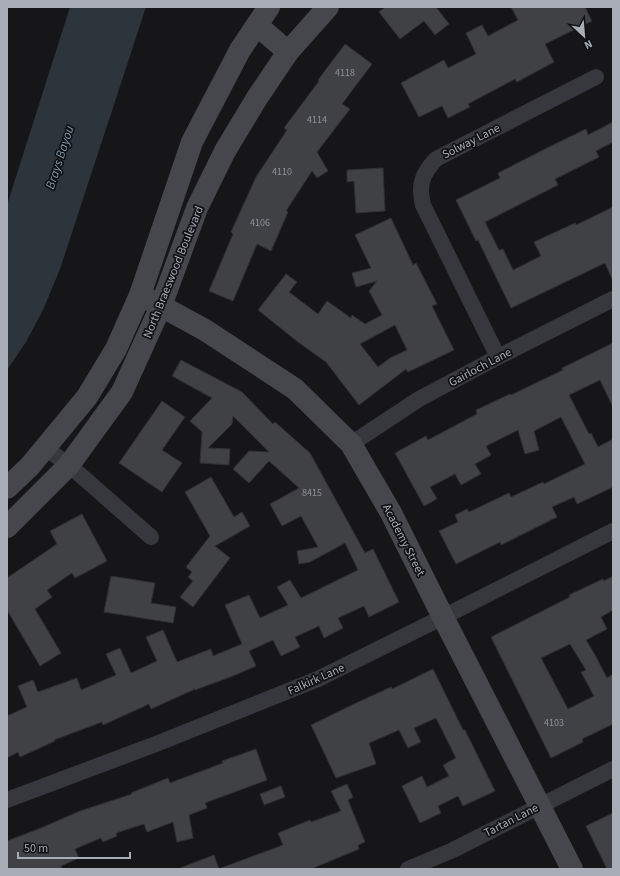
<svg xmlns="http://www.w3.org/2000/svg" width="620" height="876" font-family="'Source Sans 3',sans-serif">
  <rect width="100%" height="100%" fill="#161618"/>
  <path fill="#2c353c" d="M 70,7 L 146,7 L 60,269 L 43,310 L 26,342 L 7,370 L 7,205 Z"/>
  <g fill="#404145" stroke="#303034" fill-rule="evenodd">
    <path d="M 385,7 L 436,7 L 449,24 L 435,35 L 424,21 L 400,39 L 379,12 Z"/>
    <path d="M 511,7 L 585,7 L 592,21 L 545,44 L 554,62 L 517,82 L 515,79 L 468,104 L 470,107 L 448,118 L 442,106 L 419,117 L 401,83 L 444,60 L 448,68 L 476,54 L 466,33 L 482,25 L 488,36 L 518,20 Z"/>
    <path d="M 345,44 L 372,64 L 342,104 L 350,109 L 317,152 L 328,171 L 317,178 L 312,171 L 286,211 L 288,212 L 271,251 L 257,244 L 233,301 L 209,291 L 233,234 L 231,232 L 256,177 L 287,130 L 284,128 L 319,81 L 318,80 Z"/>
    <path d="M 613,122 L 613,142 L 596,151 L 599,157 L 555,179 L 558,185 L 485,222 L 499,250 L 503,249 L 513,270 L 541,256 L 534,242 L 575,223 L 576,225 L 613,207 L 613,281 L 605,263 L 511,308 L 478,240 L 476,241 L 456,200 L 500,178 L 498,173 L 551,146 L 586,129 L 588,135 Z"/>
    <path d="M 383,168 L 385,211 L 356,213 L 354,181 L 347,182 L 347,170 Z"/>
    <path d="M 391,218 L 413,265 L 416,263 L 437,304 L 432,306 L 454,350 L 408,372 L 406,369 L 359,405 L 326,362 L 298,342 L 258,310 L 286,274 L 297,282 L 289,292 L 318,314 L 327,301 L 351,318 L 352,315 L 365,324 L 382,315 L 369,291 L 377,281 L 356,287 L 352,273 L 371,268 L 355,235 ZM 395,325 L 407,350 L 390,358 L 378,367 L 360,344 Z"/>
    <path d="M 613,343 L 613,407 L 600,380 L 569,395 L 589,434 L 591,433 L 598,447 L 613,439 L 613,487 L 577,504 L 574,497 L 552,507 L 557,517 L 501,545 L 500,542 L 456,564 L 439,531 L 458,522 L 455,515 L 467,509 L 469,512 L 509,493 L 511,497 L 543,482 L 544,484 L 585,464 L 561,417 L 534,431 L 539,450 L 525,454 L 518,430 L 486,446 L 491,455 L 475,464 L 481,474 L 461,485 L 455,474 L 430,487 L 437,499 L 424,506 L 395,453 L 426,436 L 428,440 L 477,414 L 476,410 L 510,394 L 511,395 L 563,370 L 562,368 Z"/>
    <path d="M 181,360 L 242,392 L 273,424 L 275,422 L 310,453 L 365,553 L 373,549 L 399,602 L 369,617 L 364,606 L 338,618 L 343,628 L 324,638 L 319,626 L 295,637 L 300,647 L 281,656 L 273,640 L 249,651 L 256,666 L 233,676 L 195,690 L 195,689 L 151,709 L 149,704 L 103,725 L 102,722 L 54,740 L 55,741 L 20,757 L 18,752 L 7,758 L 7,716 L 27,707 L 18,686 L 33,680 L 38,692 L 77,678 L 81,690 L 116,675 L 106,654 L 120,648 L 131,673 L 157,661 L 146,637 L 163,630 L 177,662 L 211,649 L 213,656 L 242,644 L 225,605 L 249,595 L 260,618 L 288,605 L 277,587 L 290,580 L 301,598 L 358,570 L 345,543 L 310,562 L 299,564 L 297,551 L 318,547 L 301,516 L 282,526 L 270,504 L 299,488 L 269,461 L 249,483 L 233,469 L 249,451 L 269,452 L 233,416 L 232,424 L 208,448 L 230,449 L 229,465 L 200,463 L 202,432 L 190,421 L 212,398 L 172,376 Z"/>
    <path d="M 162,401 L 185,417 L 162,450 L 182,463 L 162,492 L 119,463 Z"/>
    <path d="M 211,477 L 234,517 L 242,512 L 250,526 L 215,546 L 230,558 L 193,607 L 180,597 L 193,581 L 188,577 L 192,572 L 186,567 L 210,536 L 185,492 Z"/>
    <path d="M 82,514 L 107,561 L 75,578 L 72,573 L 47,590 L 52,597 L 35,609 L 61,653 L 40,666 L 7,610 L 7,578 L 57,544 L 50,531 Z"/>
    <path d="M 111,576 L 155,583 L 151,603 L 176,607 L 173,623 L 104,612 Z"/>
    <path d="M 613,576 L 613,610 L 601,617 L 607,629 L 586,640 L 595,655 L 607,678 L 613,674 L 613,724 L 582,739 L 583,742 L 551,758 L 491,637 L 570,597 L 569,595 L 603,579 L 604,581 ZM 570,644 L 586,670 L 581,672 L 594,696 L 568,709 L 541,658 Z"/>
    <path d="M 433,669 L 463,730 L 465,730 L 495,791 L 463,806 L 458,796 L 438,806 L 441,813 L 420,823 L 402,786 L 422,776 L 427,787 L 449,776 L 443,765 L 456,758 L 436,718 L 414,728 L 421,742 L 408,748 L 399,730 L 369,743 L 376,764 L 336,778 L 311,725 L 354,704 L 391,687 L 392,689 Z"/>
    <path d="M 256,749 L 267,780 L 205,803 L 207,808 L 189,815 L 193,838 L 177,842 L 173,822 L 147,832 L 144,824 L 116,833 L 117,836 L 103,842 L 101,838 L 75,849 L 79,858 L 61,866 L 62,869 L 7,869 L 7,841 L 41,828 L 80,811 L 132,794 L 131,793 L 168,778 L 170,783 L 223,763 L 222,761 Z"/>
    <path d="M 347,784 L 353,797 L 348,800 L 365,842 L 358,845 L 359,849 L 311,869 L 221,869 L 221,868 L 283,845 L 278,833 L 310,820 L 311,822 L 341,811 L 331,791 Z"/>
    <path d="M 281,786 L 285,797 L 264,805 L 260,794 Z"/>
    <path d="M 613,813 L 613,869 L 607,869 L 586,826 Z"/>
    <path d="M 214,855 L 219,869 L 180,869 L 180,868 Z"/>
  </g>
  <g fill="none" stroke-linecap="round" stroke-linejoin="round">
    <g stroke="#37383d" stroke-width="16">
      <path d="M 498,357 L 423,205 C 418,185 422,174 436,159 L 596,77"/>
      <path d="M 351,444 L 419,399 L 498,357 L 613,299"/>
      <path d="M 45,448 L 69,465 L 151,537"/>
      <path d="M 7,800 L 156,744 L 318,679 L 443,617 L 613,531"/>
      <path d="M 408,869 L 453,850 L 613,769"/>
    </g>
    <g stroke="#45474d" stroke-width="22">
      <path d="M 257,25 L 288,52"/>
      <path d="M 140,295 L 161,306 L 205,330 L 295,389 L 351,444 L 391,513 L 443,617 L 572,869"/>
      <path d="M 7,488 L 30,466 L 87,397 L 116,349 L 140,295 L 192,142 L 240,50 L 269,7"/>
      <path d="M 7,527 L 69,465 L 122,392 L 161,306 L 197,208 L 225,151 L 257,98 L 288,52 L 328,7"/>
    </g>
  </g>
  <g text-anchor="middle" stroke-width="3.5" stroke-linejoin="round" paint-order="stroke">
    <g font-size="10" fill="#8e929b">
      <text x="345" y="76">4118</text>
      <text x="317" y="123">4114</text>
      <text x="282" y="175">4110</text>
      <text x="260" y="226">4106</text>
      <text x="312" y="496">8415</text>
      <text x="554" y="726">4103</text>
    </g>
    <g font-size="12" fill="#a8adb8" stroke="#111113">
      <text transform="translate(471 141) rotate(-27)" y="4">Solway Lane</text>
      <text transform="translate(173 272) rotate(-68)" y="4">North Braeswood Boulevard</text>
      <text transform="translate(480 367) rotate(-28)" y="4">Gairloch Lane</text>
      <text transform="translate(404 540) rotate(63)" y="4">Academy Street</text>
      <text transform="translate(316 679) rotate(-24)" y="4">Falkirk Lane</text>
      <text transform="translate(511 820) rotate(-27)" y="4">Tartan Lane</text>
    </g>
    <g font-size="13" font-style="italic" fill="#7f9bb3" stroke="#111113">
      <text transform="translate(59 157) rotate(-72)" y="5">Brays Bayou</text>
    </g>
  </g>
  <rect width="620" height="876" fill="none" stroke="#a8adb8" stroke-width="16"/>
  <g transform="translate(584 36) rotate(154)" stroke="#111113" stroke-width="3" paint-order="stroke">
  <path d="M0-3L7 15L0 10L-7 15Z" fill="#a8adb8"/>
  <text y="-6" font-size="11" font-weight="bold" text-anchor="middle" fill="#a8adb8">N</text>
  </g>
  <path d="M18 852v6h112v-6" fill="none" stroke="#a8adb8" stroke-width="2"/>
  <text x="24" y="852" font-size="12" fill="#a8adb8" stroke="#111113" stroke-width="3" paint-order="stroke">50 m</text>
</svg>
